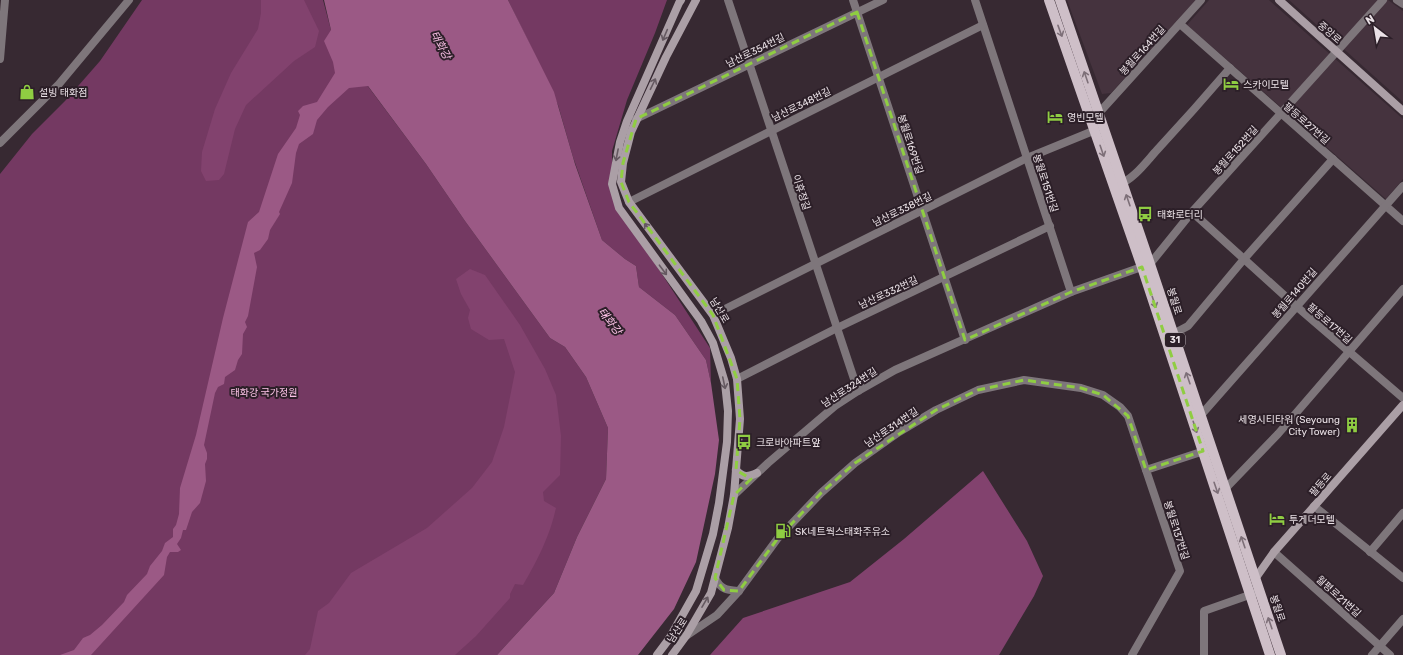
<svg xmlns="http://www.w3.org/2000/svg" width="1403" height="655" font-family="Rubik,'Noto Sans KR',sans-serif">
  <rect width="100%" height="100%" fill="#372932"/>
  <g fill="#45333e">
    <path d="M 1067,0 L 1196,0 L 1111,93 L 1102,94 Z"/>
    <path d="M 1209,0 L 1269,0 L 1403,119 L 1403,179 L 1386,199 L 1187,25 Z"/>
    <path d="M 1289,0 L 1388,0 L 1403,11 L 1403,102 Z"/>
  </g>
  <g fill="#743962">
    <path d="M 142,0 L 323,0 L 331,30 L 364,81 L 426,164 L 465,221 L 550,338 L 565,347 L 586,377 L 608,428 L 606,479 L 577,537 L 554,593 L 497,655 L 0,655 L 0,174 L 32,134 L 65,101 L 100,61 Z"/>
    <path d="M 508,0 L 667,0 L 655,33 L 627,100 L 612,151 L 612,184 L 619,208 L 710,348 L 711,383 L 706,360 L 675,315 L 639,287 L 636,266 L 625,259 L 602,240 L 573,157 L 558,105 L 530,45 Z"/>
  </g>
  <g fill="#82426e">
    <path d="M 261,0 L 304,0 L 319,31 L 315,47 L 294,61 L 246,105 L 235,129 L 224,174 L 219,180 L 206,181 L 201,171 L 202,152 L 215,109 L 231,73 L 258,29 L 261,13 Z"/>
    <path d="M 470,269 L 485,275 L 520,325 L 545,369 L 556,395 L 561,436 L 560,475 L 543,492 L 544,501 L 556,508 C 550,536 537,561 523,585 L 515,584 L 510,594 L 510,598 L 476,636 L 455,655 L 305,655 L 310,649 L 318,611 L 329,603 L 351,573 L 427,528 L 472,488 L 492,462 L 504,427 L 515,372 L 504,339 L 489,340 L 471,329 L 468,318 L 470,310 L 461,294 L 456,279 Z"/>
    <path d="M 983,471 L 1027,541 L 1043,576 L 1034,596 L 999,655 L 710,655 L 743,618 L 850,582 L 904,539 Z"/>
  </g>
  <path fill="#9b5985" d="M 324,0 L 508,0 L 554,92 L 575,164 L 602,240 L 625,259 L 636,266 L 639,287 L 675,315 L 706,360 L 711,383 L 719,440 L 715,474 L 696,562 L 674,609 L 638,655 L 497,655 L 554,593 L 577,537 L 606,479 L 608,428 L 586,377 L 565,347 L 550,338 L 465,221 L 426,164 L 368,86 L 349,88 L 328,107 L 317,120 L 313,134 L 299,144 L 296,153 L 292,183 L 279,212 L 280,214 L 270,230 L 268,239 L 260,250 L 254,253 L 257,267 L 248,316 L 245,322 L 247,327 L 243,334 L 242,354 L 238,360 L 235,370 L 225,377 L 224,384 L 218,387 L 215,393 L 204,445 L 207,453 L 207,459 L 205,464 L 206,481 L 200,503 L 192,512 L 186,530 L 183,530 L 181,538 L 177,544 L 181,550 L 178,552 L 170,552 L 167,557 L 164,575 L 91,655 L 60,655 L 74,650 L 83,638 L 90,635 L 102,625 L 124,602 L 127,595 L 147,574 L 150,566 L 162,551 L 165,543 L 173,537 L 173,529 L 176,525 L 179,514 L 180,488 L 196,435 L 223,318 L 248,222 L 259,212 L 278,154 L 296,128 L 300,115 L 298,111 L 303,106 L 317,102 L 335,73 L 333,62 L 324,41 L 331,30 Z"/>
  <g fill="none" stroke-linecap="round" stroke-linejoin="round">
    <g stroke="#7e767b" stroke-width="8">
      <path d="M 728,0 L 858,391"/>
      <path d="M 853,0 L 965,340"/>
      <path d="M 975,0 L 1071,292"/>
      <path d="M 1397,0 L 1403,4"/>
      <path d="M 1180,24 L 1403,221"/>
      <path d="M 1098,114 L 1201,0"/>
      <path d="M 636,119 L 883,0"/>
      <path d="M 0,143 L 59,84 L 129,0"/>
      <path d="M 1118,185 C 1134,179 1146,162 1157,150 C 1182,123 1206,96 1230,68"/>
      <path d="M 629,202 L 983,25"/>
      <path d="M 1192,212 L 1296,306 L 1403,398"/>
      <path d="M 713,315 L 1027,158 L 1098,129"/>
      <path d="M 1173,334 L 1188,326 L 1244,259 L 1333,159"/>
      <path d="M 737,379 L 837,328 L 1050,226"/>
      <path d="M 1201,415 L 1403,186"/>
      <path d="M 1225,489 L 1278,434 L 1403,289"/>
      <path d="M 734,495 L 768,463 L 835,406 L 858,391 L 895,370 L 1071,292 L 1150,264 L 1192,212 L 1383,0"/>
      <path d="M 1314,506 L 1403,578"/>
      <path d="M 1274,552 L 1390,655"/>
      <path d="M 1370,552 L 1403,513"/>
      <path d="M 715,578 C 721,590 727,590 739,591"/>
      <path d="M 669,639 L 686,636 L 717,615 L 739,591 L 778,538 L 821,493 L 855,463 L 899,432 L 936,410 L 978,390 L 1024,380 L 1081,388 L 1103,395 L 1120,407 L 1128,416 L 1146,470"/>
      <path d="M 1132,655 L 1180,571 L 1146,470 L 1207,450"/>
      <path d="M 1372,655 L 1403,619"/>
    </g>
    <g stroke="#7e767b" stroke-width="8">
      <path d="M 0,59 L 5,0"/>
      <path d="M 1204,655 L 1204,611 L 1255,593"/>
    </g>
    <g stroke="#ab9fa6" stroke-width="8">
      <path d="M 1279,0 L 1403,111"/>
      <path d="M 736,470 C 743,478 748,477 757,473"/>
      <path d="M 1255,579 L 1274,552 L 1403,405"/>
      <path d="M 657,655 L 669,639 L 696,591 L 713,534 L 719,503 L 727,442 L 728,411 L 725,383 L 713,343 L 701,321 L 619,208 L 612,184 L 620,142 L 627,121 L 679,3 L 681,0"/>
      <path d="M 672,655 L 686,636 L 711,593 L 728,528 L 734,495 L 740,419 L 737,379 L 731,358 L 713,315 L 629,202 L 621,182 L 623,163 L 631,132 L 666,57 L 696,0"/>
    </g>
    <g stroke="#cebfc8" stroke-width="10">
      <path d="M 1049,0 L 1142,267 L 1270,655"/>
      <path d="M 1060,0 L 1150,264 L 1281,655"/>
    </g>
  </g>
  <defs><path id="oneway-shaft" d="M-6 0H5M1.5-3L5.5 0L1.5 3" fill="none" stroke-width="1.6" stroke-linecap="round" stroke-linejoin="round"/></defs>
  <g stroke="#7d6f78">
    <use href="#oneway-shaft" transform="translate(1060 31) rotate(70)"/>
    <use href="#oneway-shaft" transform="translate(1086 77) rotate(-109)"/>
    <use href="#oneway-shaft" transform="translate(1102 151) rotate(71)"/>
    <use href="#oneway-shaft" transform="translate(1128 200) rotate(-109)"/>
    <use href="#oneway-shaft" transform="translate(1154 302) rotate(72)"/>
    <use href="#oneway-shaft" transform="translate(1188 378) rotate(-109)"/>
    <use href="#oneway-shaft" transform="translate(1195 427) rotate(72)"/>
    <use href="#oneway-shaft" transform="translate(1216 488) rotate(71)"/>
    <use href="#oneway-shaft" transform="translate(1243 542) rotate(-109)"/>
    <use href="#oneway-shaft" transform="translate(1270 623) rotate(-109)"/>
  </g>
  <g stroke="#655961">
    <use href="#oneway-shaft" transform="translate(665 35) rotate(113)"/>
    <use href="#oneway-shaft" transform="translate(653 84) rotate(-64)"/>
    <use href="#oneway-shaft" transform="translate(617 155) rotate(101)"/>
    <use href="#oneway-shaft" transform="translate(648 228) rotate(-127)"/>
    <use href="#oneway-shaft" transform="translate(663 270) rotate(53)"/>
    <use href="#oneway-shaft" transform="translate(724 383) rotate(78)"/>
    <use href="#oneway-shaft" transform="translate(705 602) rotate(-60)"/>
  </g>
  <path fill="none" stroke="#8fcd42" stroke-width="3" stroke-dasharray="8 5" stroke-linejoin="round" d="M 857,12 L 965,340 L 1071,292 L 1142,267 L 1203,451 L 1146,470 L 1128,416 L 1103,395 L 1081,388 L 1024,380 L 978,390 L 936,410 L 855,463 L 821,493 L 778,538 L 739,591 L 724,590 L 715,578 L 734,495 L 751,479 L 736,470 L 740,419 L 737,379 L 713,315 L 629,202 L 621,182 L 623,163 L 636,119 Z"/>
  <defs>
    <symbol id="hotel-bare" viewBox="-9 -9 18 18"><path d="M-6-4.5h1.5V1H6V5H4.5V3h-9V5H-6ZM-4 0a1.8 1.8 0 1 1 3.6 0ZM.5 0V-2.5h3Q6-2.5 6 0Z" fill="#8fcd42" stroke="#2c1f28" stroke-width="2.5" paint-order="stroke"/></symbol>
    <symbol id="shop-bare" viewBox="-9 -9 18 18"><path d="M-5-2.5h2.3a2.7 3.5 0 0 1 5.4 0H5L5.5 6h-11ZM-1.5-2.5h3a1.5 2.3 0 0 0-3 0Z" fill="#8fcd42" stroke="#2c1f28" stroke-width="2.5" paint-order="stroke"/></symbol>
    <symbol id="bus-bare" viewBox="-9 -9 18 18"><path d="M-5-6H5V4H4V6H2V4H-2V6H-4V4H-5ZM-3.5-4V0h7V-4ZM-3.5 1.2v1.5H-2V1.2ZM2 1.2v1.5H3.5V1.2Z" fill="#8fcd42" stroke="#2c1f28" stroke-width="2.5" paint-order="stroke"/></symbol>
    <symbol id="building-bare" viewBox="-9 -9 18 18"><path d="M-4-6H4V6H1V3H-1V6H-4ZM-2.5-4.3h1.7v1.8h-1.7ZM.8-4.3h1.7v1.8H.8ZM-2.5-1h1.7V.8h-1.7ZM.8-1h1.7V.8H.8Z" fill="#8fcd42" stroke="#2c1f28" stroke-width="2.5" paint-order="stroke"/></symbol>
    <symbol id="fuel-bare" viewBox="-9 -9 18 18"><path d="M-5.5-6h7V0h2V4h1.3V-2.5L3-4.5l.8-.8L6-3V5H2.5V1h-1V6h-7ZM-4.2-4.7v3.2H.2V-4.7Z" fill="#8fcd42" stroke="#2c1f28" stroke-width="2.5" paint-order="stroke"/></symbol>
  </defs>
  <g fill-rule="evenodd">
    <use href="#hotel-bare" x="1220" y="73" width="22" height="22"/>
    <use href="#shop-bare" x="16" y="81" width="22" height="22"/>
    <use href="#hotel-bare" x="1044" y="106" width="22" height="22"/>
    <use href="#bus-bare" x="1134" y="203" width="22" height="22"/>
    <use href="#building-bare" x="1341" y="414" width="22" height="22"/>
    <use href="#bus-bare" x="733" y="431" width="22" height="22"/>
    <use href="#hotel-bare" x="1266" y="508" width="22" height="22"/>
    <use href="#fuel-bare" x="772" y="520" width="22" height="22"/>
  </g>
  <g text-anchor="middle" stroke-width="4" stroke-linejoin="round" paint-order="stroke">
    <rect fill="#2c1f28" stroke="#b1a7ad" stroke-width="1" x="1165" y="333" width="20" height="14" rx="3"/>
    <g font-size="9" font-weight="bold" fill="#eae1e6">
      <text x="1175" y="343">31</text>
    </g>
    <g font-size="10" fill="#eae1e6" stroke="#2c1f28">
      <text transform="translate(1330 32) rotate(41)" y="4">중앙로</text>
      <text transform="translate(755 50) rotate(-26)" y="4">남산로354번길</text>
      <text transform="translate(1142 50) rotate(-48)" y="4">봉월로164번길</text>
      <text transform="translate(801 104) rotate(-26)" y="4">남산로348번길</text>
      <text transform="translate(1307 123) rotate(41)" y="4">팔등로27번길</text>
      <text transform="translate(911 144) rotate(72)" y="4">봉월로169번길</text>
      <text transform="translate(1235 150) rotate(-48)" y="4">봉월로152번길</text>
      <text transform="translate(1046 183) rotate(72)" y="4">봉월로151번길</text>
      <text transform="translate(802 192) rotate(72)" y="4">이휴정길</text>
      <text transform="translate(902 209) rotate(-26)" y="4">남산로338번길</text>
      <text transform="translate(888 292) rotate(-25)" y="4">남산로332번길</text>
      <text transform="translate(1294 293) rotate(-49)" y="4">봉월로140번길</text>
      <text transform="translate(1175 301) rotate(72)" y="4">봉월로</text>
      <text transform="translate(720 310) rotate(59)" y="4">남산로</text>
      <text transform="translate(1330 323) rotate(41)" y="4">팔등로17번길</text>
      <text transform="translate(849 387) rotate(-33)" y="4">남산로324번길</text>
      <text transform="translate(891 427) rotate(-34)" y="4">남산로314번길</text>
      <text transform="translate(1320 484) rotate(-49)" y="4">팔등로</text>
      <text transform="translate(1177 530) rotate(72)" y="4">봉월로137번길</text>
      <text transform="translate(1339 596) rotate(42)" y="4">월평로21번길</text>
      <text transform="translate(1278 608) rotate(71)" y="4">봉월로</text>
      <text transform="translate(677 630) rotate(-57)" y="4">남산로</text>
    </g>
    <g font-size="10" fill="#eae1e6" stroke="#2c1f28" text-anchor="start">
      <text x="1243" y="88">스카이모텔</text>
      <text x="39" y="96">설빙 태화점</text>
      <text x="1067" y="121">영빈모텔</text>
      <text x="1157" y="218">태화로터리</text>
      <text x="1340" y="423" text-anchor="end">세영시티타워 (Seyoung<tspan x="1340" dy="12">City Tower)</tspan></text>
      <text x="756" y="446">크로바아파트앞</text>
      <text x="1289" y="523">투게더모텔</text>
      <text x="795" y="535">SK네트웍스태화주유소</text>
    </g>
    <g font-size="10" fill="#fcc3e7" stroke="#2c1f28">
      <text x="264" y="396">태화강 국가정원</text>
    </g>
    <g font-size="11" font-style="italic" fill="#f9c0e4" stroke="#2c1f28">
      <text transform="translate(441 45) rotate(62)" y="4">태화강</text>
      <text transform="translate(610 321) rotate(52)" y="4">태화강</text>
    </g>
  </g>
  <g transform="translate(1375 28) rotate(329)" stroke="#2c1f28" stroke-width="3" paint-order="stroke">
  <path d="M0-3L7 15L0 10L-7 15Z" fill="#eae1e6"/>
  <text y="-6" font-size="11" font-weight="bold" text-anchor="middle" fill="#eae1e6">N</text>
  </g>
</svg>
